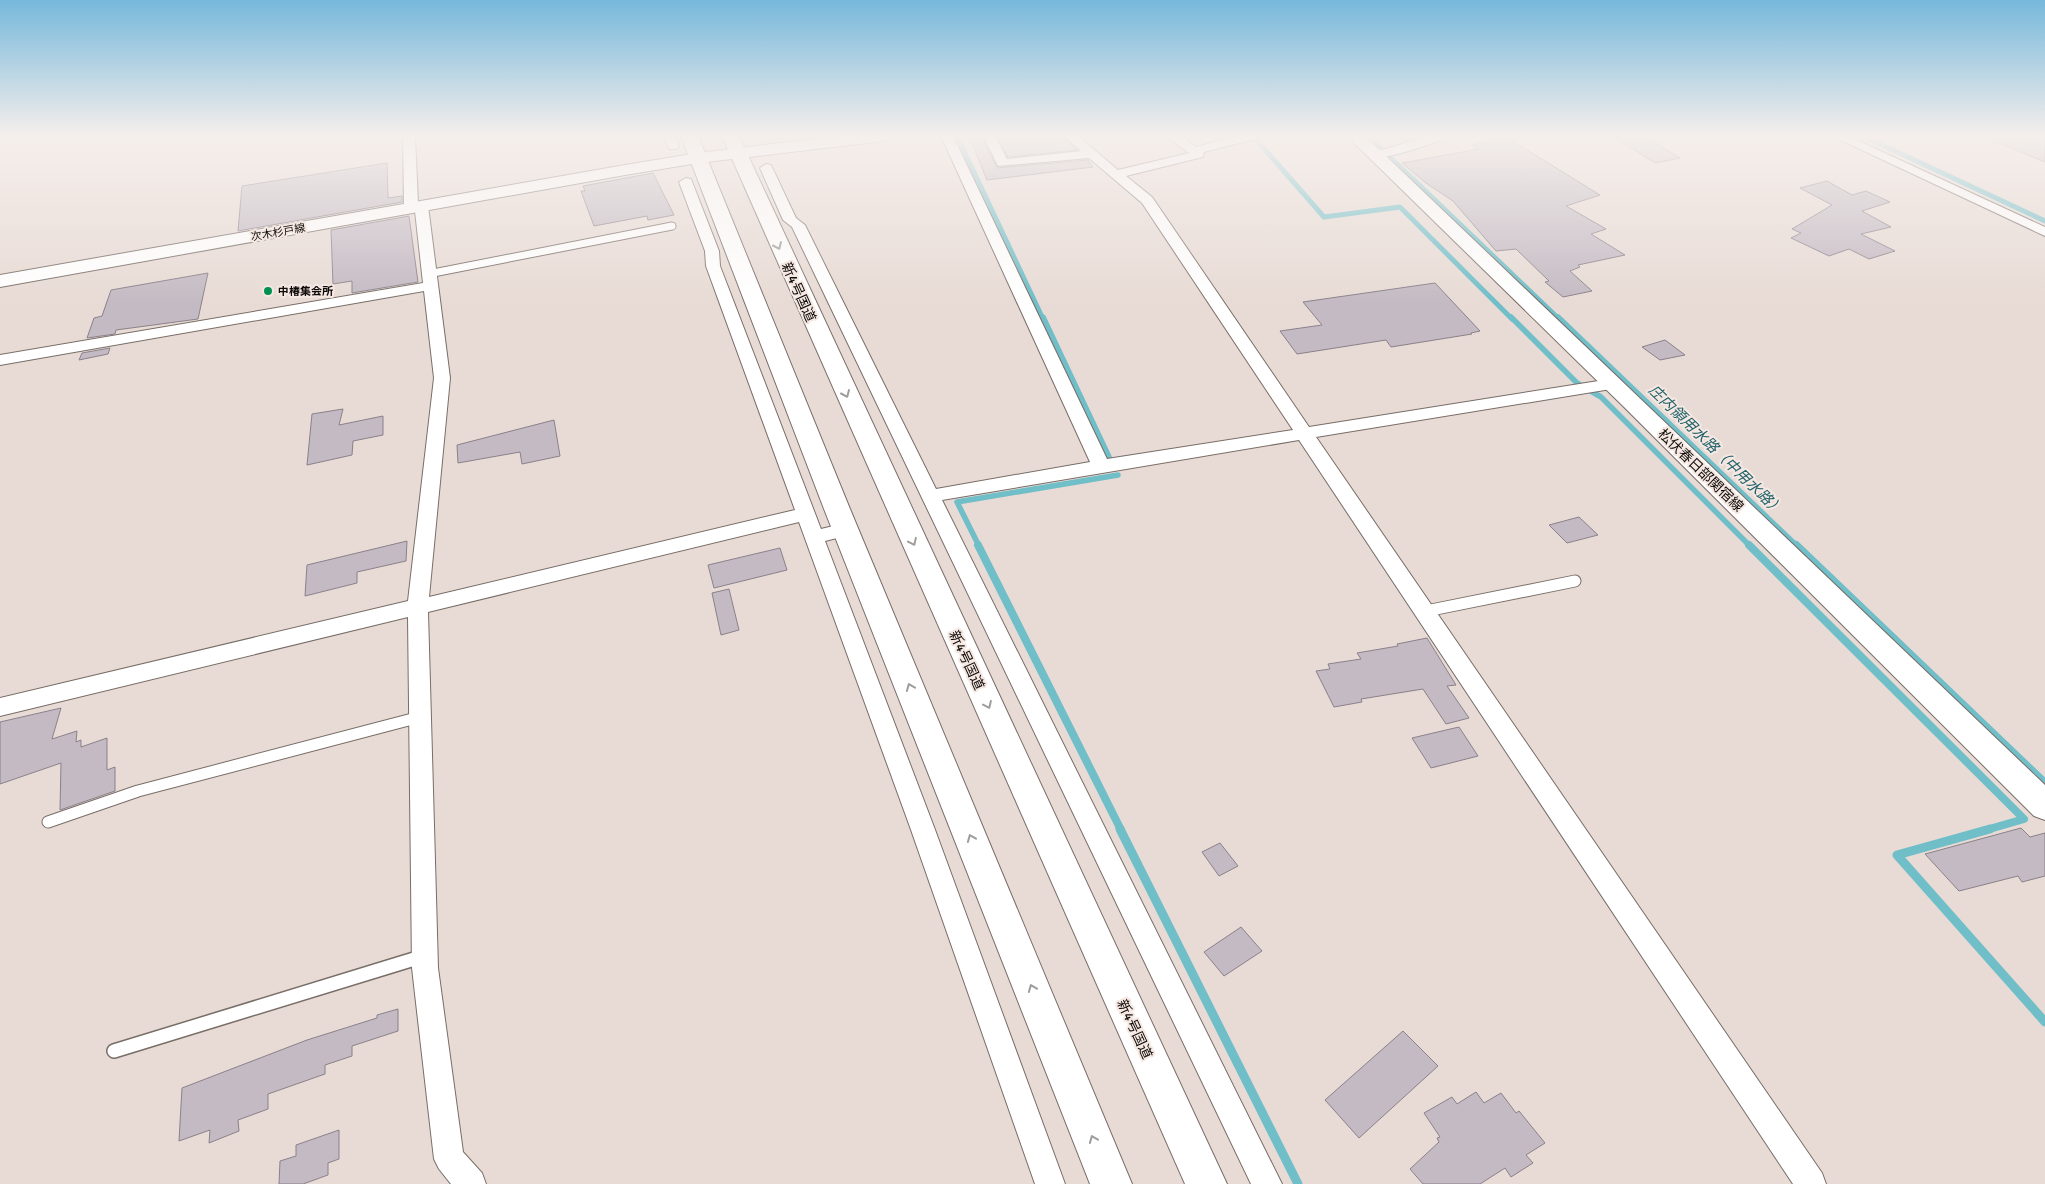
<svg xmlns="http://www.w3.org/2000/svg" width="2045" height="1184" font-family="Signika,'Noto Sans JP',sans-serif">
  <rect width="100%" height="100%" fill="#e8dbd5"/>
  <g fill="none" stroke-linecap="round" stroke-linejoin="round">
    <g stroke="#6fbec8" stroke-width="5">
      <path d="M 957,136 L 1043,319"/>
      <path d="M 1253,136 L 1324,217 L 1400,207 L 1512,319"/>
      <path d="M 1368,136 L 1559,319"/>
      <path d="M 1863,136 L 2045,221"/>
    </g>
    <g stroke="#6fbec8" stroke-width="5.5">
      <path d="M 1043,317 L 1109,457"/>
      <path d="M 1511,317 L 1577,383 L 1601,397 L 1750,546"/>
      <path d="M 1558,317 L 1797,546"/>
      <path d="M 979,546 L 957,502 L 1118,475"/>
    </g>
    <g stroke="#6fbec8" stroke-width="8">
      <path d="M 978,545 L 1121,830"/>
      <path d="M 1749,545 L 2024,819 L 1986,830"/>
      <path d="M 1796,545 L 2045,783"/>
    </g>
    <g stroke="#6fbec8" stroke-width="9">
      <path d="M 1120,829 L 1298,1184"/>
      <path d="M 1990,829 L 1897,855 L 2045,1022"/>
    </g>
  </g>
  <g fill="#c3bac3" stroke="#8a818a">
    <path d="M 969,136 L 981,136 L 997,168 L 1088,160 L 1093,167 L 987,180 Z"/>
    <path d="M 997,136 L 1062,136 L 1077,150 L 1008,157 Z"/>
    <path d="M 1617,136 L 1644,136 L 1680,158 L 1655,163 L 1616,138 Z"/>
    <path d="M 1984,136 L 2045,136 L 2045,162 L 1984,137 Z"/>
    <path d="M 1506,137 L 1600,195 L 1566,206 L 1606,229 L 1591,234 L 1625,255 L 1578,265 L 1580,267 L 1570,271 L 1592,291 L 1563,297 L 1545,282 L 1549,281 L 1516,249 L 1496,251 L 1453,201 L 1426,183 L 1402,163 L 1479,149 L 1472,145 Z"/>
    <path d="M 387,163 L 388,198 L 402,196 L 402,202 L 238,231 L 242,186 Z"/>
    <path d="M 653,173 L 674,215 L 648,220 L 647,216 L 594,226 L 581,191 L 585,191 L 583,186 Z"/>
    <path d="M 1827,181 L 1852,195 L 1866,191 L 1890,202 L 1862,211 L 1891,227 L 1861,234 L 1895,251 L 1869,259 L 1849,249 L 1829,256 L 1791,238 L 1801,233 L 1792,229 L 1832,205 L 1800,188 Z"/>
    <path d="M 409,216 L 418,282 L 352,293 L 352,281 L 333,284 L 331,230 Z"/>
    <path d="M 208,273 L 198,319 L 116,330 L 115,334 L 87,338 L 94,318 L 102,316 L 111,290 Z"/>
    <path d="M 1435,283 L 1480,331 L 1471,333 L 1472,334 L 1391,347 L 1386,340 L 1297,354 L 1280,331 L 1322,325 L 1303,302 Z"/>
    <path d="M 1665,340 L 1685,355 L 1660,360 L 1642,347 Z"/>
    <path d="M 110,348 L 108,354 L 79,360 L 82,353 Z"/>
    <path d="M 343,409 L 339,425 L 383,416 L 383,435 L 353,441 L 352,455 L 307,465 L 312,414 Z"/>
    <path d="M 554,420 L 560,456 L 522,464 L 520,452 L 458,463 L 457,445 Z"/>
    <path d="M 1579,517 L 1598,535 L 1567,543 L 1549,525 Z"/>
    <path d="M 407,541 L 406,561 L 357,572 L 357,583 L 305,596 L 307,565 Z"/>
    <path d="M 780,548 L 787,570 L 714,588 L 708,565 Z"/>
    <path d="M 729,589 L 739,630 L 721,635 L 712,593 Z"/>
    <path d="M 1427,638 L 1456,685 L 1447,686 L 1469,718 L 1446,724 L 1423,689 L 1361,699 L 1362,702 L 1334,707 L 1316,671 L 1330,669 L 1328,664 L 1361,659 L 1357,653 L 1398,646 L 1397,644 Z"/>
    <path d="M 61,708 L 52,739 L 77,731 L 76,742 L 81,740 L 81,747 L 107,738 L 107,770 L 115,767 L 115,791 L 60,810 L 61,763 L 0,784 L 0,722 Z"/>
    <path d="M 1459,727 L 1478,756 L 1431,768 L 1412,738 Z"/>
    <path d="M 2021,828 L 2030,837 L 2045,833 L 2045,876 L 2022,882 L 2018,876 L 1959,891 L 1925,854 Z"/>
    <path d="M 1220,843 L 1238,866 L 1219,876 L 1202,852 Z"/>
    <path d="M 1241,927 L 1262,951 L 1224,976 L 1204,952 Z"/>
    <path d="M 398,1009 L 398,1031 L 352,1046 L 352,1056 L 325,1065 L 325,1074 L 268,1094 L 268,1109 L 238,1120 L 239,1131 L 209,1143 L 210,1130 L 179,1141 L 182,1088 L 307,1040 L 377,1018 L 377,1015 Z"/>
    <path d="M 1403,1031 L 1438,1066 L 1359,1138 L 1325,1100 Z"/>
    <path d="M 1476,1092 L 1484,1103 L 1501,1093 L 1516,1113 L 1519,1111 L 1545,1143 L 1526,1155 L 1533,1163 L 1511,1177 L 1505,1168 L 1480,1184 L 1423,1184 L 1410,1169 L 1439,1142 L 1437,1138 L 1440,1137 L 1424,1113 L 1452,1097 L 1457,1104 Z"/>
    <path d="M 339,1130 L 339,1159 L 328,1163 L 328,1175 L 303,1184 L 279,1184 L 280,1161 L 296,1156 L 296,1145 Z"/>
  </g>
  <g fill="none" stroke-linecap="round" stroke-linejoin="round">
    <defs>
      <path id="lane-far2" d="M 428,274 L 672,226"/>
      <g id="lane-far1">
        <path d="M 1426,611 L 1575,581"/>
        <path d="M 48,822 L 138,791 L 420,717"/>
      </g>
      <path id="lane" d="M 114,1051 L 424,956"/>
      <g id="street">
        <path d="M 403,136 L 415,136 L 418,203 L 426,203 L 428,206 L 450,378 L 429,597 L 795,510 L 706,266 L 705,251 L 679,182 L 686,178 L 691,179 L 719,251 L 720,266 L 821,529 L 846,523 L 853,524 L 855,529 L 853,534 L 825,541 L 934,827 L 1065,1184 L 1035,1184 L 910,827 L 799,522 L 428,612 L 438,968 L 463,1152 L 482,1173 L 486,1184 L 451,1184 L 439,1169 L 434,1159 L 412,968 L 408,617 L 0,716 L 0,698 L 408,601 L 434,378 L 424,291 L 0,365 L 0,355 L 423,283 L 415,211 L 406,211 L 404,208 Z"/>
        <path d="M 664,136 L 676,136 L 679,146 L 677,149 L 669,149 Z"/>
        <path d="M 941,136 L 953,136 L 1107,459 L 1293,430 L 1142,203 L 1089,158 L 998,166 L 983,136 L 995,136 L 1007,159 L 1081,151 L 1064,136 L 1078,136 L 1118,170 L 1189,153 L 1166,136 L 1181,136 L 1196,147 L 1236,136 L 1257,136 L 1255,139 L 1204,152 L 1203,157 L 1126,176 L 1152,197 L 1309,427 L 1611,379 L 1617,381 L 1619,384 L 1617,387 L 1611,389 L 1316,437 L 1822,1173 L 1826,1184 L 1793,1184 L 1299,440 L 942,500 L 1282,1184 L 1251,1184 L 792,227 L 783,220 L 760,168 L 766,164 L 771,165 L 796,218 L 805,225 L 936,489 L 1090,462 Z"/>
        <path d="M 1428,136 L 1447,136 L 1445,139 C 1431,143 1377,165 1367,154 L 1369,151 L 1386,149 Z"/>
        <path d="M 1832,136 L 1848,136 L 2045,227 L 2045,236 Z"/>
      </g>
      <path id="secondary" d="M 839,136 L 891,136 L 889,140 L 883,141 L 698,163 L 625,175 L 0,287 L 0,275 L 625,165 L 698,153 Z"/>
      <path id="primary" d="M 1347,136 L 1365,136 L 2045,785 L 2045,820 L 2034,816 L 1623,406 Z"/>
      <g id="highway">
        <path d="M 681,136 L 698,136 L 850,509 L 1132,1184 L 1090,1184 L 824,509 Z"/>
        <path d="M 722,136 L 739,136 L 1227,1184 L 1185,1184 Z"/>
      </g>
    </defs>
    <use href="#lane-far2" stroke="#786d67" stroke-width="9"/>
    <use href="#lane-far1" stroke="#786d67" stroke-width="13"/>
    <use href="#lane" stroke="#786d67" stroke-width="16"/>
    <use href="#street" stroke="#786d67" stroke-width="2"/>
    <use href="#secondary" stroke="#786d67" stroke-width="2"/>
    <use href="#primary" stroke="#786d67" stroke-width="2"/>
    <use href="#highway" stroke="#786d67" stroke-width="2"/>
    <use href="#lane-far2" stroke="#fff" stroke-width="7"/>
    <use href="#lane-far1" stroke="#fff" stroke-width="11"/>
    <use href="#lane" stroke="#fff" stroke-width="13"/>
    <use href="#street" fill="#fff" fill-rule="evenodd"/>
    <use href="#secondary" fill="#fff" fill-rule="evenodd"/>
    <use href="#primary" fill="#fff" fill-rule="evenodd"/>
    <use href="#highway" fill="#fff" fill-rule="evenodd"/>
  </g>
  <defs><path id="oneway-chevron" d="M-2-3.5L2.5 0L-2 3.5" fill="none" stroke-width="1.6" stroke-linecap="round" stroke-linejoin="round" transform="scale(1.25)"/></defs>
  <g stroke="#9f9d9c">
    <use href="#oneway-chevron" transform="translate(778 246) rotate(66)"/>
    <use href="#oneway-chevron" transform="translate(846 394) rotate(66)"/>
    <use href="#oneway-chevron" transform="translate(913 542) rotate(65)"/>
    <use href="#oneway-chevron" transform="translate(910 687) rotate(-112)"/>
    <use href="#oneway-chevron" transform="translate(988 705) rotate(65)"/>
    <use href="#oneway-chevron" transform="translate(971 838) rotate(-112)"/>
    <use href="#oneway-chevron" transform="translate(1032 988) rotate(-112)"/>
    <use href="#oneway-chevron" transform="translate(1093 1139) rotate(-112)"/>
  </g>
  <linearGradient id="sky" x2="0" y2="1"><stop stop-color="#77b8db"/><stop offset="0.45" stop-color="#f5efec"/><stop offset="1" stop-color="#f5efec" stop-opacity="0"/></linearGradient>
  <rect width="2045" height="302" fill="url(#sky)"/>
  <circle fill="#009050" stroke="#f5e8e2" stroke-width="2" cx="268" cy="291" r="5"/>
  <g text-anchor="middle" stroke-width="4" stroke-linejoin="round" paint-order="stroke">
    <g font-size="11" fill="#0e0a08" stroke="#f5e8e2">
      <text transform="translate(278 232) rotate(-10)" y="4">次木杉戸線</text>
    </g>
    <g font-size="11" font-weight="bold" fill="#0e0a08" stroke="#f5e8e2" text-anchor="start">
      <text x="278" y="295">中椿集会所</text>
    </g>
    <g font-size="14" fill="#0e0a08" stroke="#f5e8e2">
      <text transform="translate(799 292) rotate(66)" y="5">新4号国道</text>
      <text transform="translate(1701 470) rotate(44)" y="5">松伏春日部関宿線</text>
      <text transform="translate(967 660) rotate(65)" y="5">新4号国道</text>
      <text transform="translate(1135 1029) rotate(65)" y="5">新4号国道</text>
    </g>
    <g font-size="15" font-style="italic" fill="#1f6169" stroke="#f5e8e2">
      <text transform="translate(1716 450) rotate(44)" y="5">庄内領用水路（中用水路）</text>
    </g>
  </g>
</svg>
